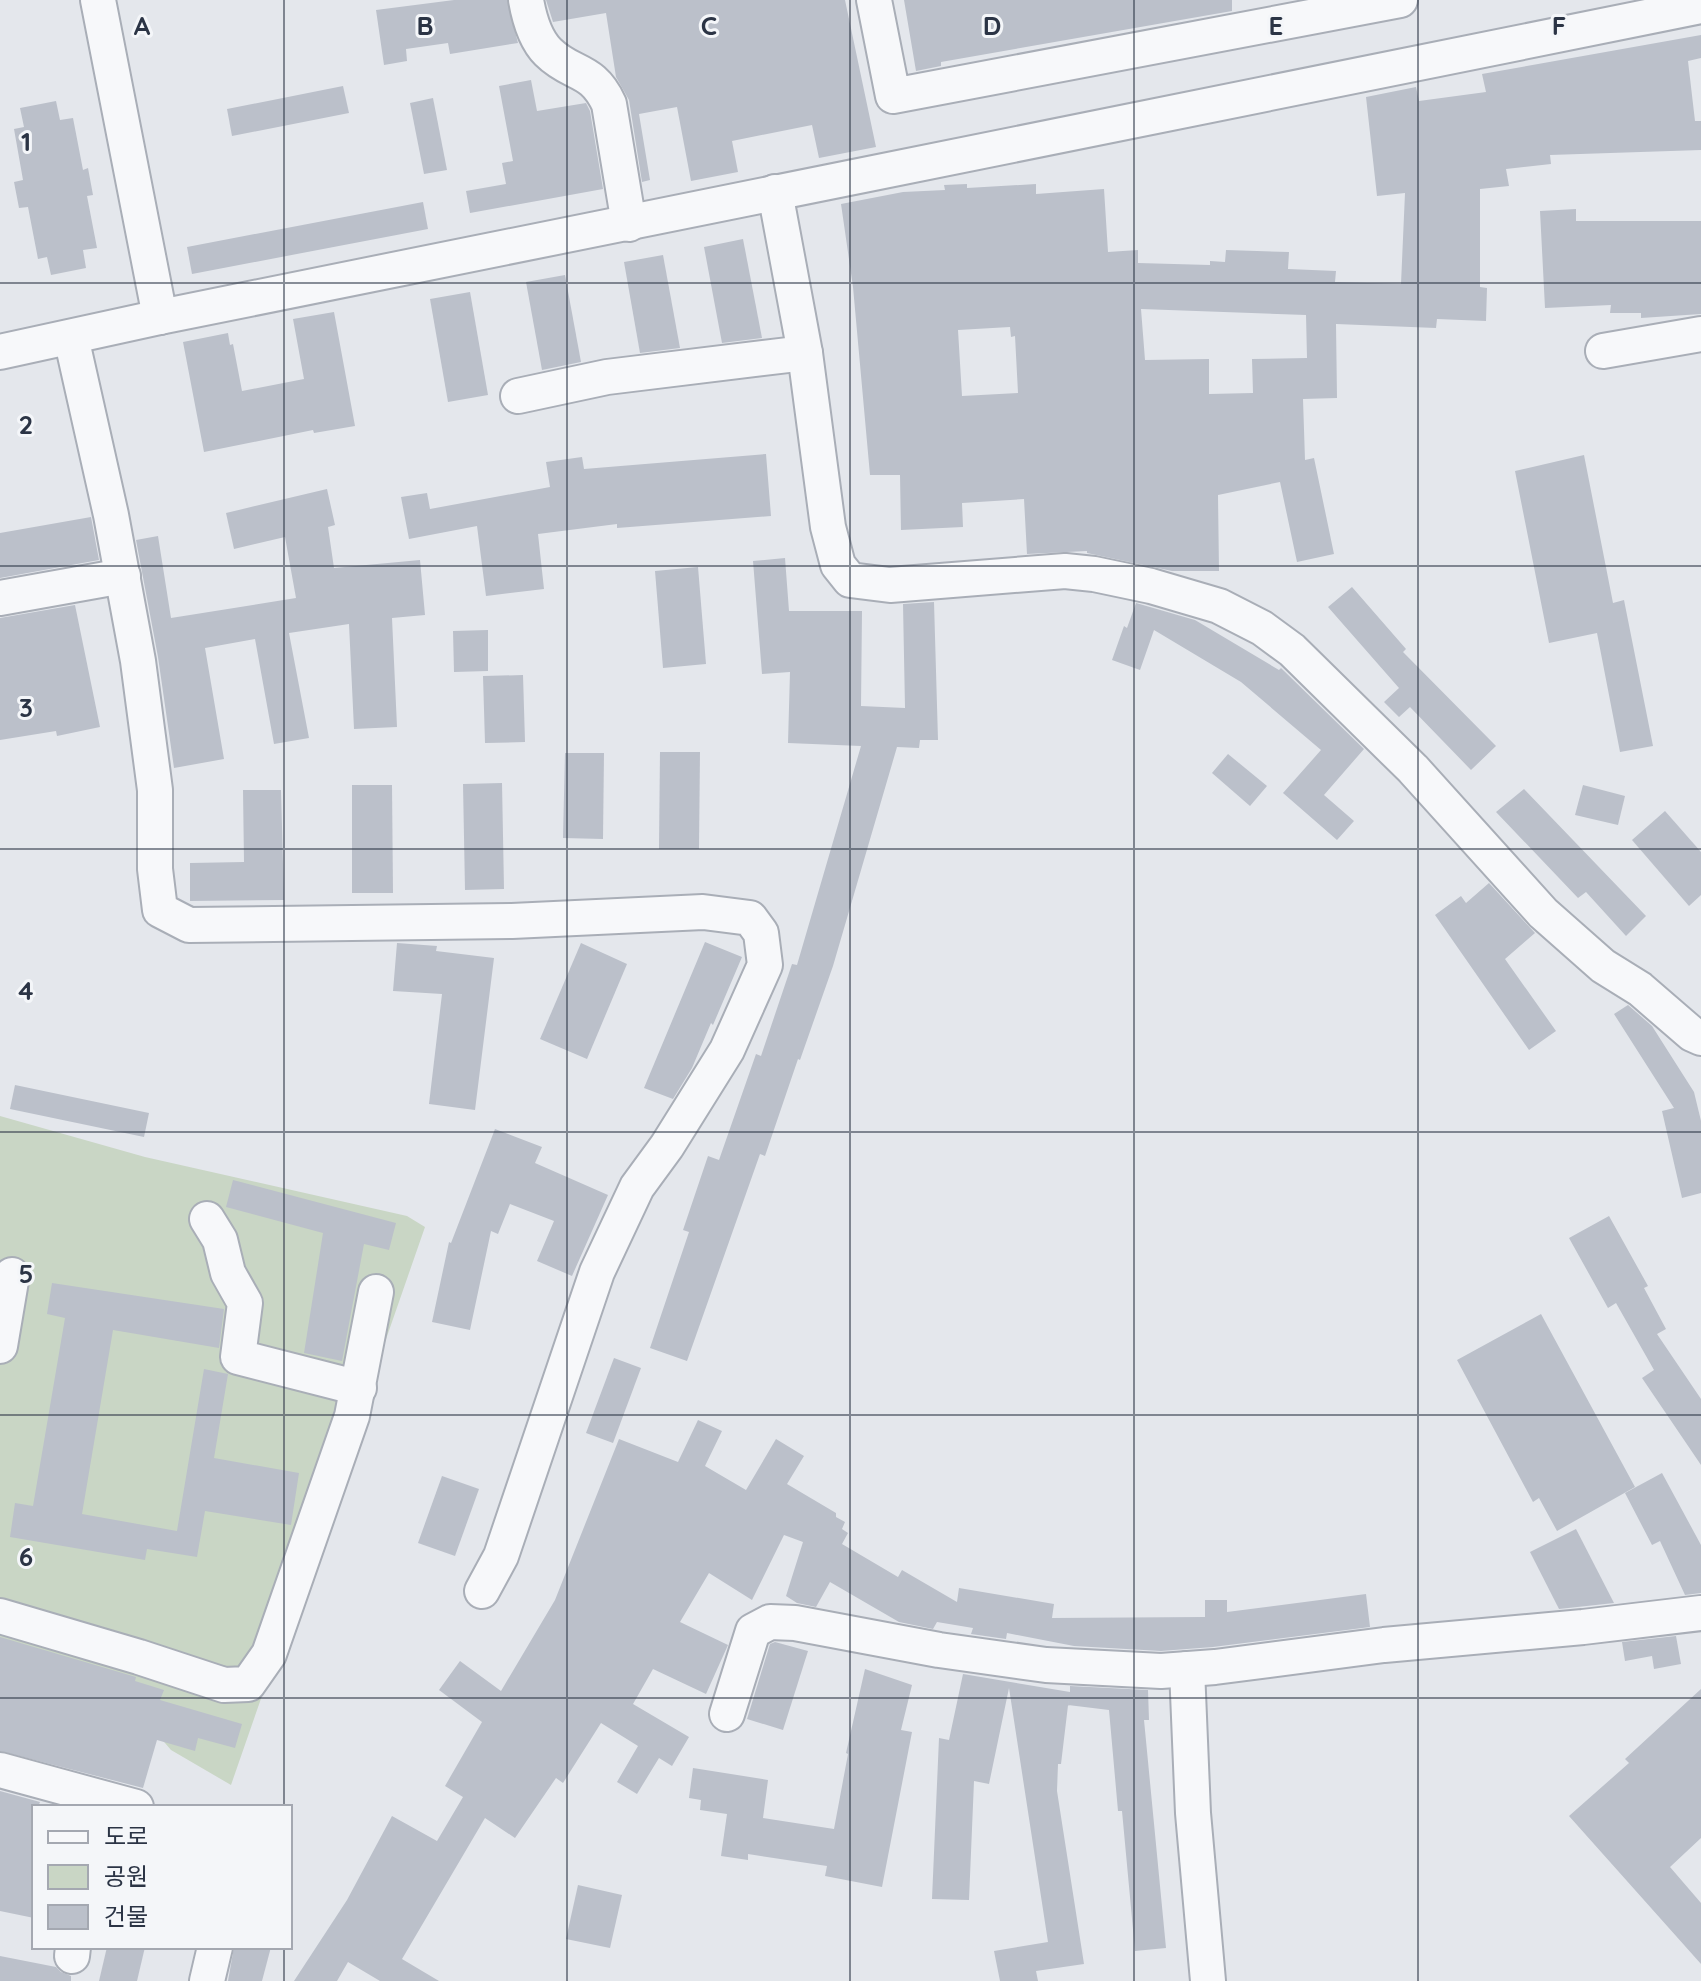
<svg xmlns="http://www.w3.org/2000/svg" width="1701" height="1981" font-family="Quicksand,'Noto Sans KR',sans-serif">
  <rect width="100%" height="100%" fill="#e4e7ec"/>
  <path fill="#c9d6c5" d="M 0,1116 L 145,1157 L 407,1216 L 425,1227 L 231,1785 L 171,1750 L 159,1736 L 0,1689 Z"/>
  <g fill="#bbc0ca" fill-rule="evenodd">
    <path d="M 454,0 L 507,0 L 518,43 L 450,54 L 448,43 L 406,49 L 407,61 L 384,65 L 376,10 Z"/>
    <path d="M 546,0 L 845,0 L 876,147 L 819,158 L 812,125 L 732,141 L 738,172 L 691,181 L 677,107 L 639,114 L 650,180 L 642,182 L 629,100 L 616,77 L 606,13 L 553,22 Z"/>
    <path d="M 904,0 L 1232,0 L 1232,11 L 941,62 L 941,66 L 916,71 Z"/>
    <path d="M 1701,35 L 1701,58 L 1688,61 L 1695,121 L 1701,121 L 1701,150 L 1550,155 L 1551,164 L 1506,169 L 1509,186 L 1480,189 L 1480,287 L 1487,288 L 1486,321 L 1437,319 L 1436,328 L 1336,324 L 1337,398 L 1303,399 L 1305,460 L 1314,458 L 1334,554 L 1297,562 L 1280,482 L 1218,495 L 1219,571 L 1172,571 L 1087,553 L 1087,551 L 1027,554 L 1024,499 L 962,503 L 963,527 L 901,530 L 900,475 L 870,475 L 853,287 L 841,204 L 903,192 L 945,190 L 944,185 L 967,184 L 967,188 L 1036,184 L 1036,194 L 1104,189 L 1108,252 L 1138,250 L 1138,263 L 1210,265 L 1210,261 L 1225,262 L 1226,250 L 1289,252 L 1288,269 L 1336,271 L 1335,282 L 1401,284 L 1405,193 L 1377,196 L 1366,97 L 1416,87 L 1419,101 L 1486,92 L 1482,74 ZM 1141,309 L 1306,315 L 1307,358 L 1252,359 L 1253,393 L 1209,394 L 1209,359 L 1145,360 ZM 1010,327 L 1011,337 L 1015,336 L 1018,393 L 962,396 L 958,330 Z"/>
    <path d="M 531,80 L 537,111 L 586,103 L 590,111 L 603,189 L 470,213 L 466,191 L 506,184 L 502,163 L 513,161 L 499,86 Z"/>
    <path d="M 343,86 L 349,113 L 232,136 L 227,109 Z"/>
    <path d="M 433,98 L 447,170 L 424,174 L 410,103 Z"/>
    <path d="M 56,101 L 60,120 L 73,118 L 83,170 L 88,168 L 93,195 L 87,196 L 97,248 L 83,250 L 86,268 L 51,275 L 47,257 L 38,259 L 28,207 L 19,208 L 14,182 L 23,180 L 14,129 L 24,127 L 20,108 Z"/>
    <path d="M 423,202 L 428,229 L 192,274 L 187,247 Z"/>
    <path d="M 1576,209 L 1576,221 L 1701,221 L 1701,314 L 1641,318 L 1641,313 L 1610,313 L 1611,305 L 1545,308 L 1540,211 Z"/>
    <path d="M 743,239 L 762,338 L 722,343 L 704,247 Z"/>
    <path d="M 663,255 L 680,348 L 640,353 L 624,262 Z"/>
    <path d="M 565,275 L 581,362 L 542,370 L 526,282 Z"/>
    <path d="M 470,292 L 488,395 L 448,402 L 430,299 Z"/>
    <path d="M 334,312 L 355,426 L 314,433 L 313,430 L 204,452 L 183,342 L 228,333 L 230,345 L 233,344 L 242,391 L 304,379 L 293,319 Z"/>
    <path d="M 766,454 L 771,516 L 617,528 L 617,524 L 538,534 L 544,589 L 486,596 L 477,526 L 409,539 L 401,497 L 427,493 L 430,509 L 550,487 L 546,462 L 582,457 L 584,469 Z"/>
    <path d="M 1584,455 L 1613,603 L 1624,600 L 1653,746 L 1620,752 L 1597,633 L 1549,643 L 1515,471 Z"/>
    <path d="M 327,489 L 335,525 L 328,527 L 334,568 L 420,560 L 425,615 L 392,618 L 397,727 L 354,729 L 349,624 L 289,633 L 309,738 L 274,744 L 255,639 L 205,648 L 224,759 L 174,768 L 158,657 L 136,540 L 158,536 L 171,618 L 296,598 L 285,537 L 234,549 L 226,513 Z"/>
    <path d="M 91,517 L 99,560 L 0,578 L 0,533 Z"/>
    <path d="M 785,558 L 789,611 L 862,611 L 861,706 L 905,708 L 903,604 L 934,602 L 938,740 L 920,740 L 919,748 L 897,747 L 833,966 L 800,1060 L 798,1059 L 765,1156 L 760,1154 L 687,1361 L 650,1348 L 689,1232 L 683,1230 L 708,1156 L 719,1160 L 756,1054 L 761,1056 L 792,964 L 797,965 L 861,746 L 788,743 L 790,672 L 762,674 L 753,561 Z"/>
    <path d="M 698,567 L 706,664 L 663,668 L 655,571 Z"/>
    <path d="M 1352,587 L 1406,649 L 1403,652 L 1496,746 L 1471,770 L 1410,707 L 1399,717 L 1384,702 L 1399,688 L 1328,607 Z"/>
    <path d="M 1136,603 L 1195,620 L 1279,670 L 1281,668 L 1364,749 L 1324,795 L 1354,821 L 1337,840 L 1283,793 L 1321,750 L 1241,682 L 1154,630 L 1140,670 L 1112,660 L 1124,626 L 1127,628 Z"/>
    <path d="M 75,605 L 100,727 L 57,736 L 56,731 L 0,740 L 0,618 Z"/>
    <path d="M 488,630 L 488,671 L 454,672 L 453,631 Z"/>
    <path d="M 523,675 L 525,742 L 485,743 L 483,676 Z"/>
    <path d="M 660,752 L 700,752 L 699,849 L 659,849 Z"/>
    <path d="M 565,753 L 604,753 L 603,839 L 563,838 Z"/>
    <path d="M 1228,754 L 1267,786 L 1250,806 L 1212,773 Z"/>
    <path d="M 502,783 L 504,889 L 465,890 L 463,784 Z"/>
    <path d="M 352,785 L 392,785 L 393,893 L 352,893 Z"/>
    <path d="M 1583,785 L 1625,796 L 1618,825 L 1575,815 Z"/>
    <path d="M 1524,789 L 1646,916 L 1626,936 L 1586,892 L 1578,898 L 1496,812 Z"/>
    <path d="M 243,790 L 281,790 L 284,900 L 190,901 L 190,863 L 244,862 Z"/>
    <path d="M 1665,811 L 1701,852 L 1701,895 L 1689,906 L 1632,840 Z"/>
    <path d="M 1489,883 L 1535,933 L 1505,959 L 1556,1031 L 1529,1050 L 1435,915 L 1461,896 L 1466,903 Z"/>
    <path d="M 705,942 L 742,957 L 713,1025 L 711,1023 L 692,1068 L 673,1099 L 644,1088 Z"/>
    <path d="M 397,943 L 437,946 L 436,951 L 494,958 L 475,1110 L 429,1104 L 442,994 L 393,991 Z"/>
    <path d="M 581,943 L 627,964 L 587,1059 L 540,1039 Z"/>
    <path d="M 1628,1005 L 1652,1026 L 1694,1092 L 1701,1121 L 1701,1193 L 1682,1198 L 1662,1111 L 1674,1108 L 1614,1014 Z"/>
    <path d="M 15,1085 L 149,1113 L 144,1137 L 10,1109 Z"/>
    <path d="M 495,1129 L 542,1147 L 535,1163 L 608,1195 L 572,1276 L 537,1261 L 554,1221 L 510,1204 L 498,1234 L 491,1231 L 470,1330 L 432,1322 L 449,1242 L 451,1243 Z"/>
    <path d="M 233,1180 L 396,1223 L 389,1250 L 364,1244 L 342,1361 L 304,1353 L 323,1233 L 226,1207 Z"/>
    <path d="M 1609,1216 L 1648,1286 L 1644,1288 L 1666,1329 L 1657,1334 L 1701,1399 L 1701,1465 L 1642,1378 L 1654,1370 L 1616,1303 L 1608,1308 L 1569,1238 Z"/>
    <path d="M 52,1283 L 224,1309 L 219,1348 L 113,1330 L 82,1514 L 177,1531 L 204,1369 L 228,1374 L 214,1458 L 299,1473 L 291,1525 L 205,1511 L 197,1557 L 147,1549 L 145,1560 L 10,1537 L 15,1503 L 33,1506 L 65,1318 L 47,1314 Z"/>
    <path d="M 1541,1314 L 1635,1487 L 1557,1531 L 1539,1498 L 1533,1502 L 1457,1360 Z"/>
    <path d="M 614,1358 L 641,1368 L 613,1443 L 586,1433 Z"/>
    <path d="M 698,1420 L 722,1431 L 705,1466 L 746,1490 L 776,1439 L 804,1456 L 787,1484 L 836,1513 L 836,1517 L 845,1522 L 842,1529 L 848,1533 L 842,1544 L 898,1577 L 902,1570 L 957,1602 L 959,1588 L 1054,1604 L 1052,1618 L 1205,1617 L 1205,1600 L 1227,1600 L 1227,1612 L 1366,1594 L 1370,1627 L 1213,1647 L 1161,1651 L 1074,1646 L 1007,1633 L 1006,1639 L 971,1634 L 973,1628 L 937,1622 L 933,1629 L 899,1622 L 830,1582 L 816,1607 L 797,1603 L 786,1596 L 803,1542 L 784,1535 L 752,1600 L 709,1573 L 680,1622 L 728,1645 L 706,1694 L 653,1669 L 633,1704 L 689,1737 L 672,1766 L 659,1758 L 637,1794 L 617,1782 L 638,1746 L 601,1723 L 563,1783 L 556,1778 L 515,1838 L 485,1818 L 402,1959 L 439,1981 L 380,1981 L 348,1962 L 337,1981 L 294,1981 L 347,1900 L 392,1816 L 437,1841 L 463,1797 L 445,1786 L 482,1722 L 439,1690 L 460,1661 L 501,1691 L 555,1600 L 619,1439 L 678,1462 Z"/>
    <path d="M 1662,1473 L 1701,1545 L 1701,1593 L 1685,1595 L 1660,1541 L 1652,1545 L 1625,1493 Z"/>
    <path d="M 442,1476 L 479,1489 L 455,1556 L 418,1543 Z"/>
    <path d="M 1576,1529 L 1614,1603 L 1559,1609 L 1530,1552 Z"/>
    <path d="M 1676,1636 L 1681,1664 L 1654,1669 L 1652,1656 L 1625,1661 L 1622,1642 Z"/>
    <path d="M 0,1637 L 136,1677 L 135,1681 L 164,1690 L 160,1700 L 242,1724 L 235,1748 L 198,1738 L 195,1751 L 157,1740 L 143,1788 L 0,1751 Z"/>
    <path d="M 775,1642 L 808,1651 L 783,1730 L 747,1719 L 770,1644 Z"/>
    <path d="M 865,1669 L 912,1685 L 901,1730 L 912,1732 L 882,1887 L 825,1876 L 827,1866 L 748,1854 L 748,1860 L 721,1856 L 727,1814 L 700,1810 L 701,1800 L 689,1798 L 693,1768 L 768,1780 L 763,1818 L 834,1829 L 848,1754 L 846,1753 Z"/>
    <path d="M 963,1674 L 1070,1692 L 1070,1686 L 1148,1690 L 1149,1720 L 1144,1720 L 1166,1948 L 1135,1951 L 1122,1811 L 1118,1811 L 1109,1710 L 1068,1705 L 1069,1697 L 1061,1764 L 1058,1764 L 1057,1791 L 1084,1964 L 1036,1971 L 1038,1981 L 1000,1981 L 994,1951 L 1048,1942 L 1009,1688 L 989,1784 L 974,1781 L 969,1900 L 932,1899 L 939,1738 L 949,1740 Z"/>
    <path d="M 1701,1689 L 1701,1838 L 1670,1867 L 1701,1903 L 1701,1964 L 1569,1816 L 1629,1763 L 1625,1759 Z"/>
    <path d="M 0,1791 L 40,1802 L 38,1807 L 34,1807 L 34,1918 L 0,1911 Z"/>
    <path d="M 578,1885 L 622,1895 L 610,1948 L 566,1939 Z"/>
    <path d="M 107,1947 L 145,1947 L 137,1981 L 99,1981 Z"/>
    <path d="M 234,1947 L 271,1947 L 262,1981 L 228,1981 Z"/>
    <path d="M 0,1956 L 56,1967 L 61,1972 L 71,1976 L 71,1981 L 0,1981 Z"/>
  </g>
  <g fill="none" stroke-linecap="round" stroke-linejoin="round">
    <defs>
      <g id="minor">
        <path d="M 98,0 L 160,317"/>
        <path d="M 526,0 C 529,17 535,39 548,52 C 572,76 592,67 609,104 L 629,224"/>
        <path d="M 874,0 L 893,96 L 1400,0"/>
        <path d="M 775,192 L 805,353 L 828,527 L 838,565 L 850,580 L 890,585 L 1065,571 L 1094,574 L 1151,586 L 1219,606 L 1262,628 L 1292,650 L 1413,769 L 1543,913 L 1603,966 L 1640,989 L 1692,1034 L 1701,1038"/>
        <path d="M 71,337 L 111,515 L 138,661 L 155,790 L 155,869 L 160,910 L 189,925 L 512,921 L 703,912 L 750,918 L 761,933 L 765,965 L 727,1050 L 667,1146 L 637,1187 L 597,1272 L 501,1556 L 482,1591"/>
        <path d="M 1603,351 L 1701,334"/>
        <path d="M 0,352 L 160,317 L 1701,6"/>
        <path d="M 518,396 L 607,377 L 805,353"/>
        <path d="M 0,598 L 123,576"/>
        <path d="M 207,1219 L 220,1240 L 228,1273 L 245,1303 L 238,1357 L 359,1388"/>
        <path d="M 0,1346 L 12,1275"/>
        <path d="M 0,1616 L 139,1657 L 224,1685 L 248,1684 L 269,1654 L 352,1416 L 376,1292"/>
        <path d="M 1187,1669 L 1193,1813 L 1208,1981"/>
        <path d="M 727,1714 L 753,1631 L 770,1622 L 795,1623 L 939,1650 L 1046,1665 L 1161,1671 L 1215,1667 L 1384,1645 L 1583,1627 L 1701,1613"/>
        <path d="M 0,1770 L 136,1807"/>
        <path d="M 72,1956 L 73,1947"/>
        <path d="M 207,1981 L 215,1947"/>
      </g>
    </defs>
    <use href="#minor" stroke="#a9aeb7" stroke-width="38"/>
    <use href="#minor" stroke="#f7f8fa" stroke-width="34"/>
  </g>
  <path fill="none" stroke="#2b3445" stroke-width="2" stroke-opacity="0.55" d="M 284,0 L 284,1807M 567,0 L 567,1981M 850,0 L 850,1981M 1134,0 L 1134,1981M 1418,0 L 1418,1981M 0,283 L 1701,283M 0,566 L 1701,566M 0,849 L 1701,849M 0,1132 L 1701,1132M 0,1415 L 1701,1415M 0,1698 L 1701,1698M 284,1947 L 284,1981"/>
  <g font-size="26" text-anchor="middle" font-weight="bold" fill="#2b3445" stroke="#f4f6f9" stroke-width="6" stroke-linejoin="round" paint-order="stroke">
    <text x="142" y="35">A</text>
    <text x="425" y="35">B</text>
    <text x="709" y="35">C</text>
    <text x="992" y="35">D</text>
    <text x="1276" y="35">E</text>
    <text x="1559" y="35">F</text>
    <text x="26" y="151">1</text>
    <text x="26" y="434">2</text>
    <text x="26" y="717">3</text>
    <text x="26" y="1000">4</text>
    <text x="26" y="1283">5</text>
    <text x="26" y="1566">6</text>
  </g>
  <rect x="32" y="1805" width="260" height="144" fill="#f4f6f9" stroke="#a4a8b1" stroke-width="2"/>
  <rect x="48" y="1831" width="40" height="12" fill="#f7f8fa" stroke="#a4a8b1" stroke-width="2"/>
  <text x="104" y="1845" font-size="24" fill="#2b3445">도로</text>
  <rect x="48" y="1865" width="40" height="24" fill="#c9d6c5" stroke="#a4a8b1" stroke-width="2"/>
  <text x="104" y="1885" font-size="24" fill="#2b3445">공원</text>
  <rect x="48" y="1905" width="40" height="24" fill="#bbc0ca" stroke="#a4a8b1" stroke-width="2"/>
  <text x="104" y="1925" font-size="24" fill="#2b3445">건물</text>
</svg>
